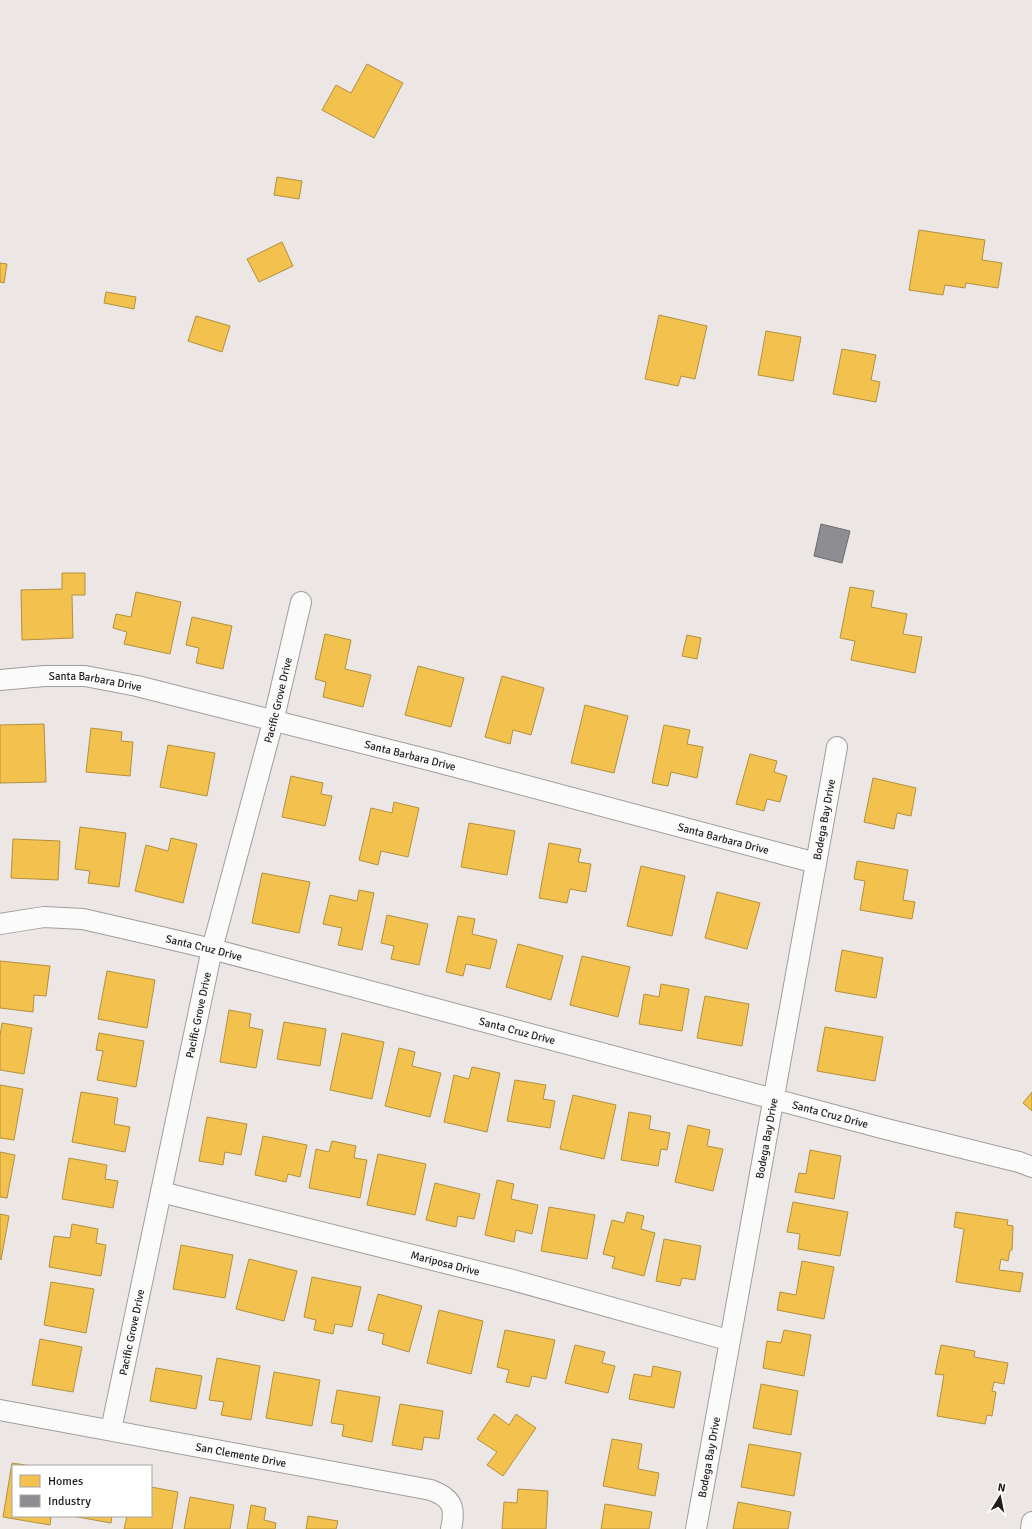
<svg xmlns="http://www.w3.org/2000/svg" width="1032" height="1529" font-family="Signika,sans-serif">
  <rect width="100%" height="100%" fill="#ece7e4"/>
  <g fill="#f2c14e" stroke="#b3903f">
    <path d="M 367,64 L 403,83 L 374,138 L 322,110 L 336,85 L 351,93 Z"/>
    <path d="M 277,177 L 302,181 L 299,199 L 274,195 Z"/>
    <path d="M 919,230 L 985,240 L 982,260 L 1002,263 L 998,288 L 966,283 L 965,288 L 945,285 L 943,295 L 909,290 Z"/>
    <path d="M 282,242 L 293,266 L 259,282 L 247,259 Z"/>
    <path d="M 0,263 L 7,264 L 4,283 L 0,282 Z"/>
    <path d="M 106,292 L 136,297 L 134,309 L 104,303 Z"/>
    <path d="M 659,315 L 707,326 L 695,379 L 681,376 L 678,386 L 645,379 Z"/>
    <path d="M 196,316 L 230,326 L 222,352 L 188,341 Z"/>
    <path d="M 766,331 L 801,337 L 793,381 L 758,375 Z"/>
    <path d="M 842,349 L 876,355 L 871,380 L 880,382 L 876,402 L 833,394 Z"/>
    <path d="M 62,573 L 85,573 L 85,595 L 72,595 L 73,638 L 22,640 L 21,590 L 62,589 Z"/>
    <path d="M 850,587 L 874,591 L 871,607 L 907,614 L 903,634 L 922,637 L 915,673 L 851,660 L 855,641 L 840,638 Z"/>
    <path d="M 136,592 L 181,602 L 170,654 L 124,644 L 127,632 L 113,628 L 116,614 L 131,617 Z"/>
    <path d="M 192,617 L 232,626 L 223,669 L 196,663 L 199,648 L 186,645 Z"/>
    <path d="M 325,634 L 351,640 L 345,669 L 371,675 L 363,707 L 323,697 L 326,682 L 315,679 Z"/>
    <path d="M 687,635 L 701,638 L 697,659 L 682,656 Z"/>
    <path d="M 418,666 L 464,678 L 451,727 L 405,715 Z"/>
    <path d="M 502,676 L 544,688 L 531,735 L 513,730 L 510,744 L 485,737 Z"/>
    <path d="M 585,705 L 628,716 L 614,773 L 571,763 Z"/>
    <path d="M 44,724 L 46,782 L 0,783 L 0,725 Z"/>
    <path d="M 664,725 L 690,730 L 687,744 L 703,747 L 697,778 L 671,772 L 668,786 L 652,783 Z"/>
    <path d="M 91,728 L 122,732 L 121,741 L 133,742 L 130,776 L 86,772 Z"/>
    <path d="M 168,745 L 215,753 L 207,796 L 160,787 Z"/>
    <path d="M 750,754 L 777,761 L 774,772 L 787,776 L 780,802 L 767,799 L 764,811 L 736,804 Z"/>
    <path d="M 291,776 L 323,783 L 321,794 L 332,796 L 325,826 L 282,817 Z"/>
    <path d="M 873,778 L 916,788 L 911,816 L 897,813 L 894,829 L 864,822 Z"/>
    <path d="M 394,802 L 419,808 L 408,857 L 381,851 L 378,865 L 359,860 L 371,808 L 392,813 Z"/>
    <path d="M 469,823 L 515,831 L 507,875 L 461,867 Z"/>
    <path d="M 80,827 L 126,833 L 119,887 L 88,883 L 90,871 L 75,869 Z"/>
    <path d="M 171,838 L 197,844 L 183,903 L 135,891 L 146,845 L 168,851 Z"/>
    <path d="M 13,839 L 60,841 L 58,880 L 11,878 Z"/>
    <path d="M 549,843 L 581,849 L 578,862 L 591,864 L 586,892 L 570,889 L 567,903 L 539,898 Z"/>
    <path d="M 857,861 L 908,870 L 903,900 L 915,902 L 912,919 L 860,910 L 865,881 L 854,879 Z"/>
    <path d="M 641,866 L 685,876 L 672,936 L 627,926 Z"/>
    <path d="M 262,873 L 310,882 L 299,933 L 252,923 Z"/>
    <path d="M 359,890 L 374,893 L 362,950 L 338,945 L 342,928 L 323,924 L 330,895 L 357,901 Z"/>
    <path d="M 717,892 L 760,903 L 747,949 L 705,938 Z"/>
    <path d="M 387,915 L 428,924 L 419,965 L 391,959 L 394,946 L 381,943 Z"/>
    <path d="M 458,916 L 475,919 L 472,934 L 497,940 L 490,969 L 466,964 L 463,976 L 446,972 Z"/>
    <path d="M 518,944 L 563,956 L 551,1000 L 506,987 Z"/>
    <path d="M 842,950 L 883,958 L 876,998 L 835,991 Z"/>
    <path d="M 582,956 L 630,967 L 618,1017 L 570,1005 Z"/>
    <path d="M 0,961 L 50,966 L 46,996 L 34,995 L 33,1012 L 0,1008 Z"/>
    <path d="M 107,971 L 155,980 L 147,1028 L 98,1019 Z"/>
    <path d="M 661,984 L 689,989 L 682,1031 L 639,1024 L 644,994 L 659,997 Z"/>
    <path d="M 705,996 L 749,1004 L 742,1046 L 697,1038 Z"/>
    <path d="M 229,1010 L 251,1014 L 249,1027 L 263,1030 L 256,1068 L 220,1062 Z"/>
    <path d="M 284,1022 L 326,1029 L 320,1066 L 277,1059 Z"/>
    <path d="M 2,1023 L 32,1028 L 24,1074 L 0,1070 L 0,1036 Z"/>
    <path d="M 825,1027 L 883,1037 L 875,1081 L 817,1071 Z"/>
    <path d="M 99,1033 L 144,1041 L 136,1087 L 97,1080 L 103,1051 L 96,1050 Z"/>
    <path d="M 342,1033 L 384,1042 L 372,1099 L 330,1090 Z"/>
    <path d="M 399,1048 L 415,1052 L 412,1066 L 441,1073 L 430,1117 L 385,1106 Z"/>
    <path d="M 472,1067 L 500,1073 L 487,1132 L 444,1122 L 454,1075 L 469,1079 Z"/>
    <path d="M 515,1080 L 546,1085 L 543,1099 L 555,1101 L 550,1128 L 507,1121 Z"/>
    <path d="M 0,1085 L 23,1089 L 14,1140 L 0,1138 Z"/>
    <path d="M 81,1092 L 118,1098 L 114,1124 L 130,1127 L 125,1152 L 72,1142 Z"/>
    <path d="M 1032,1092 L 1032,1111 L 1023,1103 Z"/>
    <path d="M 573,1095 L 616,1105 L 604,1159 L 560,1149 Z"/>
    <path d="M 629,1112 L 651,1116 L 649,1129 L 670,1133 L 667,1150 L 661,1149 L 658,1166 L 621,1160 Z"/>
    <path d="M 207,1117 L 247,1124 L 241,1155 L 225,1152 L 223,1165 L 199,1161 Z"/>
    <path d="M 688,1125 L 710,1130 L 707,1146 L 723,1149 L 713,1191 L 675,1182 Z"/>
    <path d="M 263,1136 L 307,1145 L 300,1177 L 288,1174 L 286,1182 L 255,1175 Z"/>
    <path d="M 332,1141 L 356,1146 L 354,1158 L 367,1160 L 360,1198 L 309,1188 L 316,1149 L 329,1152 Z"/>
    <path d="M 810,1150 L 841,1156 L 834,1199 L 795,1192 L 799,1173 L 806,1174 Z"/>
    <path d="M 0,1152 L 15,1155 L 7,1198 L 0,1197 Z"/>
    <path d="M 378,1154 L 426,1164 L 415,1215 L 367,1205 Z"/>
    <path d="M 69,1158 L 107,1165 L 105,1179 L 118,1181 L 113,1208 L 62,1199 Z"/>
    <path d="M 497,1180 L 514,1184 L 511,1199 L 538,1205 L 532,1234 L 516,1230 L 514,1242 L 485,1235 Z"/>
    <path d="M 435,1183 L 480,1194 L 474,1219 L 458,1216 L 456,1227 L 426,1220 Z"/>
    <path d="M 793,1202 L 848,1212 L 840,1256 L 798,1249 L 800,1234 L 787,1232 Z"/>
    <path d="M 549,1207 L 595,1215 L 587,1259 L 541,1251 Z"/>
    <path d="M 627,1212 L 644,1216 L 641,1229 L 655,1233 L 644,1276 L 612,1268 L 615,1257 L 603,1254 L 612,1220 L 624,1223 Z"/>
    <path d="M 956,1212 L 1008,1220 L 1007,1225 L 1013,1226 L 1012,1250 L 1010,1250 L 1008,1261 L 1001,1259 L 999,1270 L 1023,1273 L 1020,1292 L 956,1282 L 964,1229 L 954,1227 Z"/>
    <path d="M 0,1214 L 9,1216 L 1,1260 L 0,1259 Z"/>
    <path d="M 72,1224 L 98,1229 L 96,1243 L 106,1245 L 101,1276 L 49,1267 L 54,1236 L 70,1238 Z"/>
    <path d="M 664,1239 L 701,1246 L 695,1280 L 682,1278 L 680,1286 L 656,1281 Z"/>
    <path d="M 181,1245 L 233,1255 L 225,1298 L 173,1289 Z"/>
    <path d="M 249,1259 L 297,1271 L 284,1321 L 236,1309 Z"/>
    <path d="M 802,1261 L 834,1267 L 824,1319 L 777,1310 L 780,1292 L 796,1295 Z"/>
    <path d="M 312,1277 L 361,1287 L 352,1327 L 335,1324 L 333,1334 L 314,1330 L 316,1320 L 304,1317 Z"/>
    <path d="M 51,1282 L 94,1289 L 86,1333 L 44,1325 Z"/>
    <path d="M 378,1294 L 422,1306 L 409,1352 L 382,1344 L 384,1334 L 368,1330 Z"/>
    <path d="M 439,1310 L 483,1321 L 471,1374 L 427,1363 Z"/>
    <path d="M 505,1330 L 555,1340 L 546,1379 L 532,1376 L 529,1387 L 506,1382 L 509,1370 L 497,1367 Z"/>
    <path d="M 784,1330 L 811,1335 L 804,1376 L 763,1368 L 767,1341 L 781,1343 Z"/>
    <path d="M 40,1339 L 82,1347 L 73,1392 L 32,1385 Z"/>
    <path d="M 575,1345 L 605,1352 L 602,1363 L 615,1366 L 608,1393 L 565,1383 Z"/>
    <path d="M 941,1345 L 975,1351 L 974,1357 L 1008,1363 L 1004,1384 L 994,1382 L 992,1391 L 996,1392 L 992,1416 L 987,1415 L 985,1424 L 937,1416 L 944,1375 L 935,1374 Z"/>
    <path d="M 217,1358 L 260,1366 L 251,1420 L 221,1415 L 224,1402 L 209,1400 Z"/>
    <path d="M 653,1366 L 681,1372 L 674,1408 L 629,1399 L 634,1374 L 651,1377 Z"/>
    <path d="M 156,1368 L 202,1376 L 196,1409 L 150,1401 Z"/>
    <path d="M 274,1372 L 320,1380 L 312,1426 L 266,1418 Z"/>
    <path d="M 761,1384 L 798,1391 L 791,1435 L 753,1428 Z"/>
    <path d="M 337,1390 L 380,1397 L 372,1442 L 342,1436 L 344,1425 L 331,1423 Z"/>
    <path d="M 400,1404 L 443,1411 L 439,1439 L 424,1437 L 422,1450 L 392,1445 Z"/>
    <path d="M 494,1414 L 509,1425 L 516,1414 L 536,1428 L 503,1476 L 487,1465 L 497,1452 L 477,1439 Z"/>
    <path d="M 612,1439 L 642,1444 L 638,1469 L 659,1473 L 655,1496 L 603,1486 Z"/>
    <path d="M 749,1444 L 801,1453 L 794,1496 L 741,1487 Z"/>
    <path d="M 12,1463 L 32,1466 L 13,1466 L 13,1516 L 51,1516 L 50,1525 L 3,1517 Z"/>
    <path d="M 151,1487 L 178,1492 L 172,1529 L 124,1529 L 127,1516 L 151,1516 Z"/>
    <path d="M 518,1489 L 548,1491 L 546,1529 L 502,1529 L 504,1502 L 517,1503 Z"/>
    <path d="M 190,1497 L 234,1505 L 230,1529 L 184,1529 Z"/>
    <path d="M 738,1502 L 791,1512 L 788,1529 L 733,1529 Z"/>
    <path d="M 605,1504 L 652,1512 L 649,1529 L 601,1529 Z"/>
    <path d="M 251,1505 L 266,1508 L 264,1520 L 276,1523 L 275,1529 L 247,1529 Z"/>
    <path d="M 72,1516 L 112,1516 L 111,1523 Z"/>
    <path d="M 308,1516 L 338,1521 L 336,1529 L 306,1529 Z"/>
  </g>
  <path fill="#8d8d92" stroke="#6c6b6e" d="M 821,524 L 850,531 L 842,563 L 814,556 Z"/>
  <g fill="none" stroke-linecap="round" stroke-linejoin="round">
    <defs>
      <g id="minor">
        <path id="s1" d="M 0,680 L 44,676 L 85,676 L 137,686 L 441,763 L 816,863"/>
        <path id="s2" d="M 0,924 L 44,917 L 83,919 L 157,936 L 212,949 L 882,1128 L 1019,1162 L 1032,1167"/>
        <path id="s3" d="M 161,1192 L 509,1279 L 728,1340"/>
        <path id="s4" d="M 0,1410 L 431,1490 C 452,1498 456,1507 451,1529"/>
        <path id="s5" d="M 111,1430 L 212,949 L 273,722 L 301,602"/>
        <path id="s6" d="M 696,1529 L 837,747"/>
        <path d="M 1031,1529 L 1032,1522"/>
      </g>
    </defs>
    <use href="#minor" stroke="#a19d9b" stroke-width="22"/>
    <use href="#minor" stroke="#fcfbfb" stroke-width="20"/>
  </g>
  <g text-anchor="middle" stroke-width="4" stroke-linejoin="round" paint-order="stroke">
    <g font-size="11" fill="#201d1b" stroke="#fff">
      <text dy="4" stroke="none"><textPath href="#s1" startOffset="96">Santa Barbara Drive</textPath></text>
      <text dy="4" stroke="none"><textPath href="#s5" startOffset="749">Pacific Grove Drive</textPath></text>
      <text dy="4" stroke="none"><textPath href="#s1" startOffset="420">Santa Barbara Drive</textPath></text>
      <text dy="4" stroke="none"><textPath href="#s6" startOffset="721">Bodega Bay Drive</textPath></text>
      <text dy="4" stroke="none"><textPath href="#s1" startOffset="744">Santa Barbara Drive</textPath></text>
      <text dy="4" stroke="none"><textPath href="#s2" startOffset="208">Santa Cruz Drive</textPath></text>
      <text dy="4" stroke="none"><textPath href="#s5" startOffset="424">Pacific Grove Drive</textPath></text>
      <text dy="4" stroke="none"><textPath href="#s2" startOffset="532">Santa Cruz Drive</textPath></text>
      <text dy="4" stroke="none"><textPath href="#s2" startOffset="856">Santa Cruz Drive</textPath></text>
      <text dy="4" stroke="none"><textPath href="#s6" startOffset="397">Bodega Bay Drive</textPath></text>
      <text dy="4" stroke="none"><textPath href="#s3" startOffset="293">Mariposa Drive</textPath></text>
      <text dy="4" stroke="none"><textPath href="#s5" startOffset="100">Pacific Grove Drive</textPath></text>
      <text dy="4" stroke="none"><textPath href="#s4" startOffset="245">San Clemente Drive</textPath></text>
      <text dy="4" stroke="none"><textPath href="#s6" startOffset="73">Bodega Bay Drive</textPath></text>
    </g>
  </g>
  <rect x="12" y="1465" width="140" height="52" fill="#ffffff" stroke="#a6a5a4"/>
  <rect x="20" y="1475" width="20" height="12" fill="#f2c14e" stroke="#a6a5a4"/>
  <text x="48" y="1485" font-size="12" fill="#201d1b">Homes</text>
  <rect x="20" y="1495" width="20" height="12" fill="#8d8d92" stroke="#a6a5a4"/>
  <text x="48" y="1505" font-size="12" fill="#201d1b">Industry</text>
  <g transform="translate(1000 1497) rotate(10)" stroke="#ffffff" stroke-width="3" paint-order="stroke">
  <path d="M0-3L7 15L0 10L-7 15Z" fill="#201d1b"/>
  <text y="-6" font-size="11" font-weight="bold" text-anchor="middle" fill="#201d1b">N</text>
  </g>
</svg>
